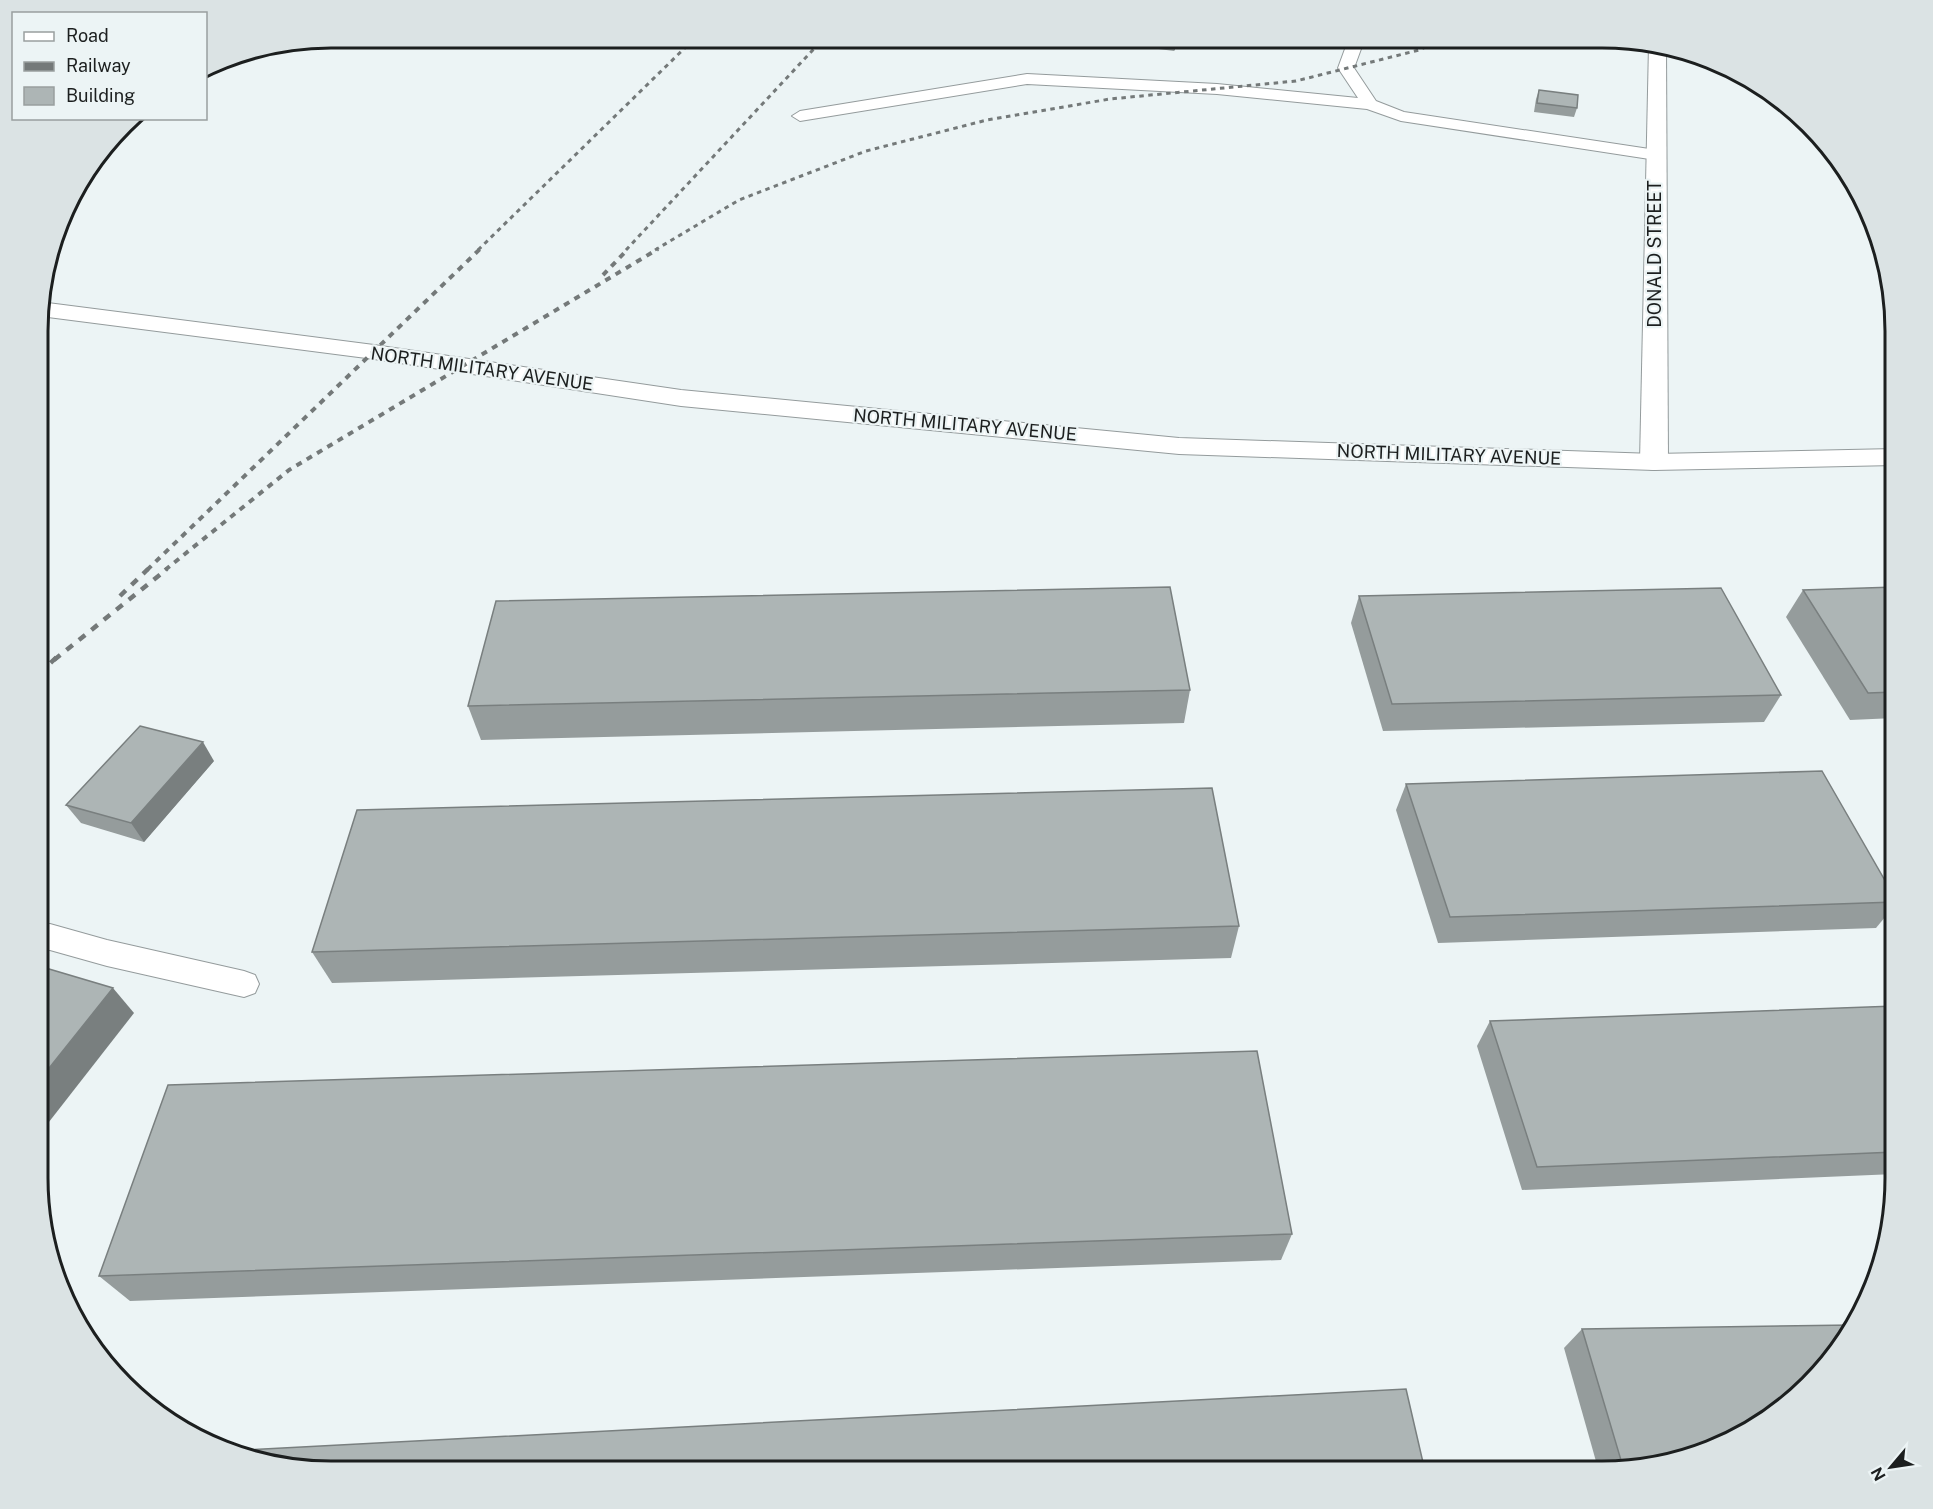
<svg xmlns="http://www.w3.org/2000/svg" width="1933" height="1509" font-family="'Public Sans',sans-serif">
  <rect width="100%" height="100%" fill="#ecf4f5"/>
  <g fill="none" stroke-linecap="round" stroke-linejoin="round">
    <defs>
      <g id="lane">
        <path d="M 1349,38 L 1365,38 L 1354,68 L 1376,101 L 1404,112 L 1656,150 L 1665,155 L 1656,160 L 1401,121 L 1367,109 L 1217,94 L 1027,84 L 800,121 L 792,116 L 800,111 L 1027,74 L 1217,84 L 1358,98 L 1338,68 Z"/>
        <path d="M 50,924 L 107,940 L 244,971 L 255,975 L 259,984 L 255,993 L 244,997 L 107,966 L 50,950 L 39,950 L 39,925 Z"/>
      </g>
      <path id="street" d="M 1649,45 L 1666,49 L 1668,462 L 1664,468 L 1654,470 L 1644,468 L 1640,462 Z"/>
      <path id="secondary" d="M 40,302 L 374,345 L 681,390 L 1179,438 L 1654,454 L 1895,449 L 1895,465 L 1654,470 L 1179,454 L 681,406 L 374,359 L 40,316 Z"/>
    </defs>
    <use href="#lane" stroke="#949b9c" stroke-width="2"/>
    <use href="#street" stroke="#949b9c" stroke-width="2"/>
    <use href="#secondary" stroke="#949b9c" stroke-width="2"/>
    <use href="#lane" fill="#fff" fill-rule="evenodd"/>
    <use href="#street" fill="#fff" fill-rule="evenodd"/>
    <use href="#secondary" fill="#fff" fill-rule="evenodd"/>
    <g stroke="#747979" stroke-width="3" stroke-dasharray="4.5 4.5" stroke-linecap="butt">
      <path d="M 478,250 L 695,38"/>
      <path d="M 626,250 L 824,38"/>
      <path d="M 655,250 L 739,200 L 866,151 L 987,120 L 1110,99 L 1296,81 L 1419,50 L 1446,38"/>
    </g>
    <g stroke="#747979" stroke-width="4" stroke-dasharray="6 6" stroke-linecap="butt">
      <path d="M 603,275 L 628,249"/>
      <path d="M 147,570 L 480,249"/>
      <path d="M 165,570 L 289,470 L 658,249"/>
    </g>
    <g stroke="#747979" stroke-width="4.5" stroke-dasharray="8 8" stroke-linecap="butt">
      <path d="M 120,596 L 148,569"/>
      <path d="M 54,660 L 167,569"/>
      <path d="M 39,674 L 60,654"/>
    </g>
  </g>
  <g fill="#959c9c">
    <path d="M 1074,38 L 1181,38 L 1174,51 Z"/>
    <path d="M 1539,90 L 1577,108 L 1574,117 L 1534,112 L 1536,99 Z"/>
    <path d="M 1895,587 L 1895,718 L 1850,720 L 1786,617 L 1803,590 Z"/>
    <path d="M 1359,596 L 1781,695 L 1764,722 L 1383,731 L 1351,623 Z"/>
    <path d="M 1190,690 L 1184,723 L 481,740 L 468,706 Z"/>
    <path d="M 214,761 L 144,842 L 81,823 L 66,805 Z"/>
    <path d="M 1895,781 L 1895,808 L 1886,793 Z"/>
    <path d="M 1406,784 L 1895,898 L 1895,905 L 1876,928 L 1438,943 L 1396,810 Z"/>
    <path d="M 1239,926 L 1231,958 L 332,983 L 312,952 Z"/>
    <path d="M 1895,1006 L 1895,1174 L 1522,1190 L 1477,1046 L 1490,1021 Z"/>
    <path d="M 1292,1234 L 1281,1260 L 130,1301 L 99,1276 Z"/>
    <path d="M 1582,1329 L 1715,1449 L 1599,1472 L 1564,1348 Z"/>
  </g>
  <g fill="#797f7f">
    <path d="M 1176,38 L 1181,38 L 1174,51 Z"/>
    <path d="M 203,742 L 214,761 L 144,842 L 131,823 Z"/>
    <path d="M 113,988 L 134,1013 L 38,1136 L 38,1082 Z"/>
  </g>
  <g fill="#adb5b5" stroke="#797f7f" stroke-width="1.5">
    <path d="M 1539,90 L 1578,95 L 1577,108 L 1537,103 Z"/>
    <path d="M 1170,587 L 1190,690 L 468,706 L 496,601 Z"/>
    <path d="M 1895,587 L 1895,692 L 1868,693 L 1803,590 Z"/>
    <path d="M 1721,588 L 1781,695 L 1392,704 L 1359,596 Z"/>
    <path d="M 140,726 L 203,742 L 131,823 L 66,805 Z"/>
    <path d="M 1822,771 L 1895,898 L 1895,902 L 1450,917 L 1406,784 Z"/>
    <path d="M 1212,788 L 1239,926 L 312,952 L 357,810 Z"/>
    <path d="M 39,966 L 113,988 L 38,1082 Z"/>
    <path d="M 1895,1006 L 1895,1152 L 1537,1167 L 1490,1021 Z"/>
    <path d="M 1257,1051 L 1292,1234 L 99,1276 L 168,1085 Z"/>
    <path d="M 1852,1325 L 1823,1372 L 1715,1449 L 1623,1467 L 1582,1329 Z"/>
    <path d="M 1406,1389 L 1425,1471 L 312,1471 L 227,1451 Z"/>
  </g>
  <g text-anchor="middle" stroke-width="4.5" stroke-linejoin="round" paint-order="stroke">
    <g font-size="18" fill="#1c1f1f" stroke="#ecf4f5">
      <text transform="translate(1655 254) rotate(-90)" y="6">DONALD STREET</text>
      <text transform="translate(482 369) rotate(8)" y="6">NORTH MILITARY AVENUE</text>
      <text transform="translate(965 425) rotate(5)" y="6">NORTH MILITARY AVENUE</text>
      <text transform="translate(1449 455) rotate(2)" y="6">NORTH MILITARY AVENUE</text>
    </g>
  </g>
  <path d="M0 0H1933V1509H0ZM331 48H1602A283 283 0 0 1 1885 331V1178A283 283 0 0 1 1602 1461H331A283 283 0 0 1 48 1178V331A283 283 0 0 1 331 48Z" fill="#dbe3e4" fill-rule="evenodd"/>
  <path fill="none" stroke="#1c1f1f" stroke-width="3" d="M331 48H1602A283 283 0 0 1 1885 331V1178A283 283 0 0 1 1602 1461H331A283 283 0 0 1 48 1178V331A283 283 0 0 1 331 48Z"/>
  <rect x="12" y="12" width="195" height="108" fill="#ecf4f5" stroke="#999f9f" stroke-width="1.5"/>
  <rect x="24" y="32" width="30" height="9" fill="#ffffff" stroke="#999f9f" stroke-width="1.5"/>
  <text x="66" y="42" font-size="18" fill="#1c1f1f">Road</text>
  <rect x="24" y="62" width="30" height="9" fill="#747979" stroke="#999f9f" stroke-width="1.5"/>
  <text x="66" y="72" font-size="18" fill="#1c1f1f">Railway</text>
  <rect x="24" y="87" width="30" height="18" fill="#adb5b5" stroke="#999f9f" stroke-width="1.5"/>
  <text x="66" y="102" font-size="18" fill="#1c1f1f">Building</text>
  <g transform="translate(1891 1467) rotate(241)" stroke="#ecf4f5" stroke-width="4.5" paint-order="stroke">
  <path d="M0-4.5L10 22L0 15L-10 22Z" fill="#1c1f1f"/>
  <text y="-9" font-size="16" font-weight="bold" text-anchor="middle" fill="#1c1f1f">N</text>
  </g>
</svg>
